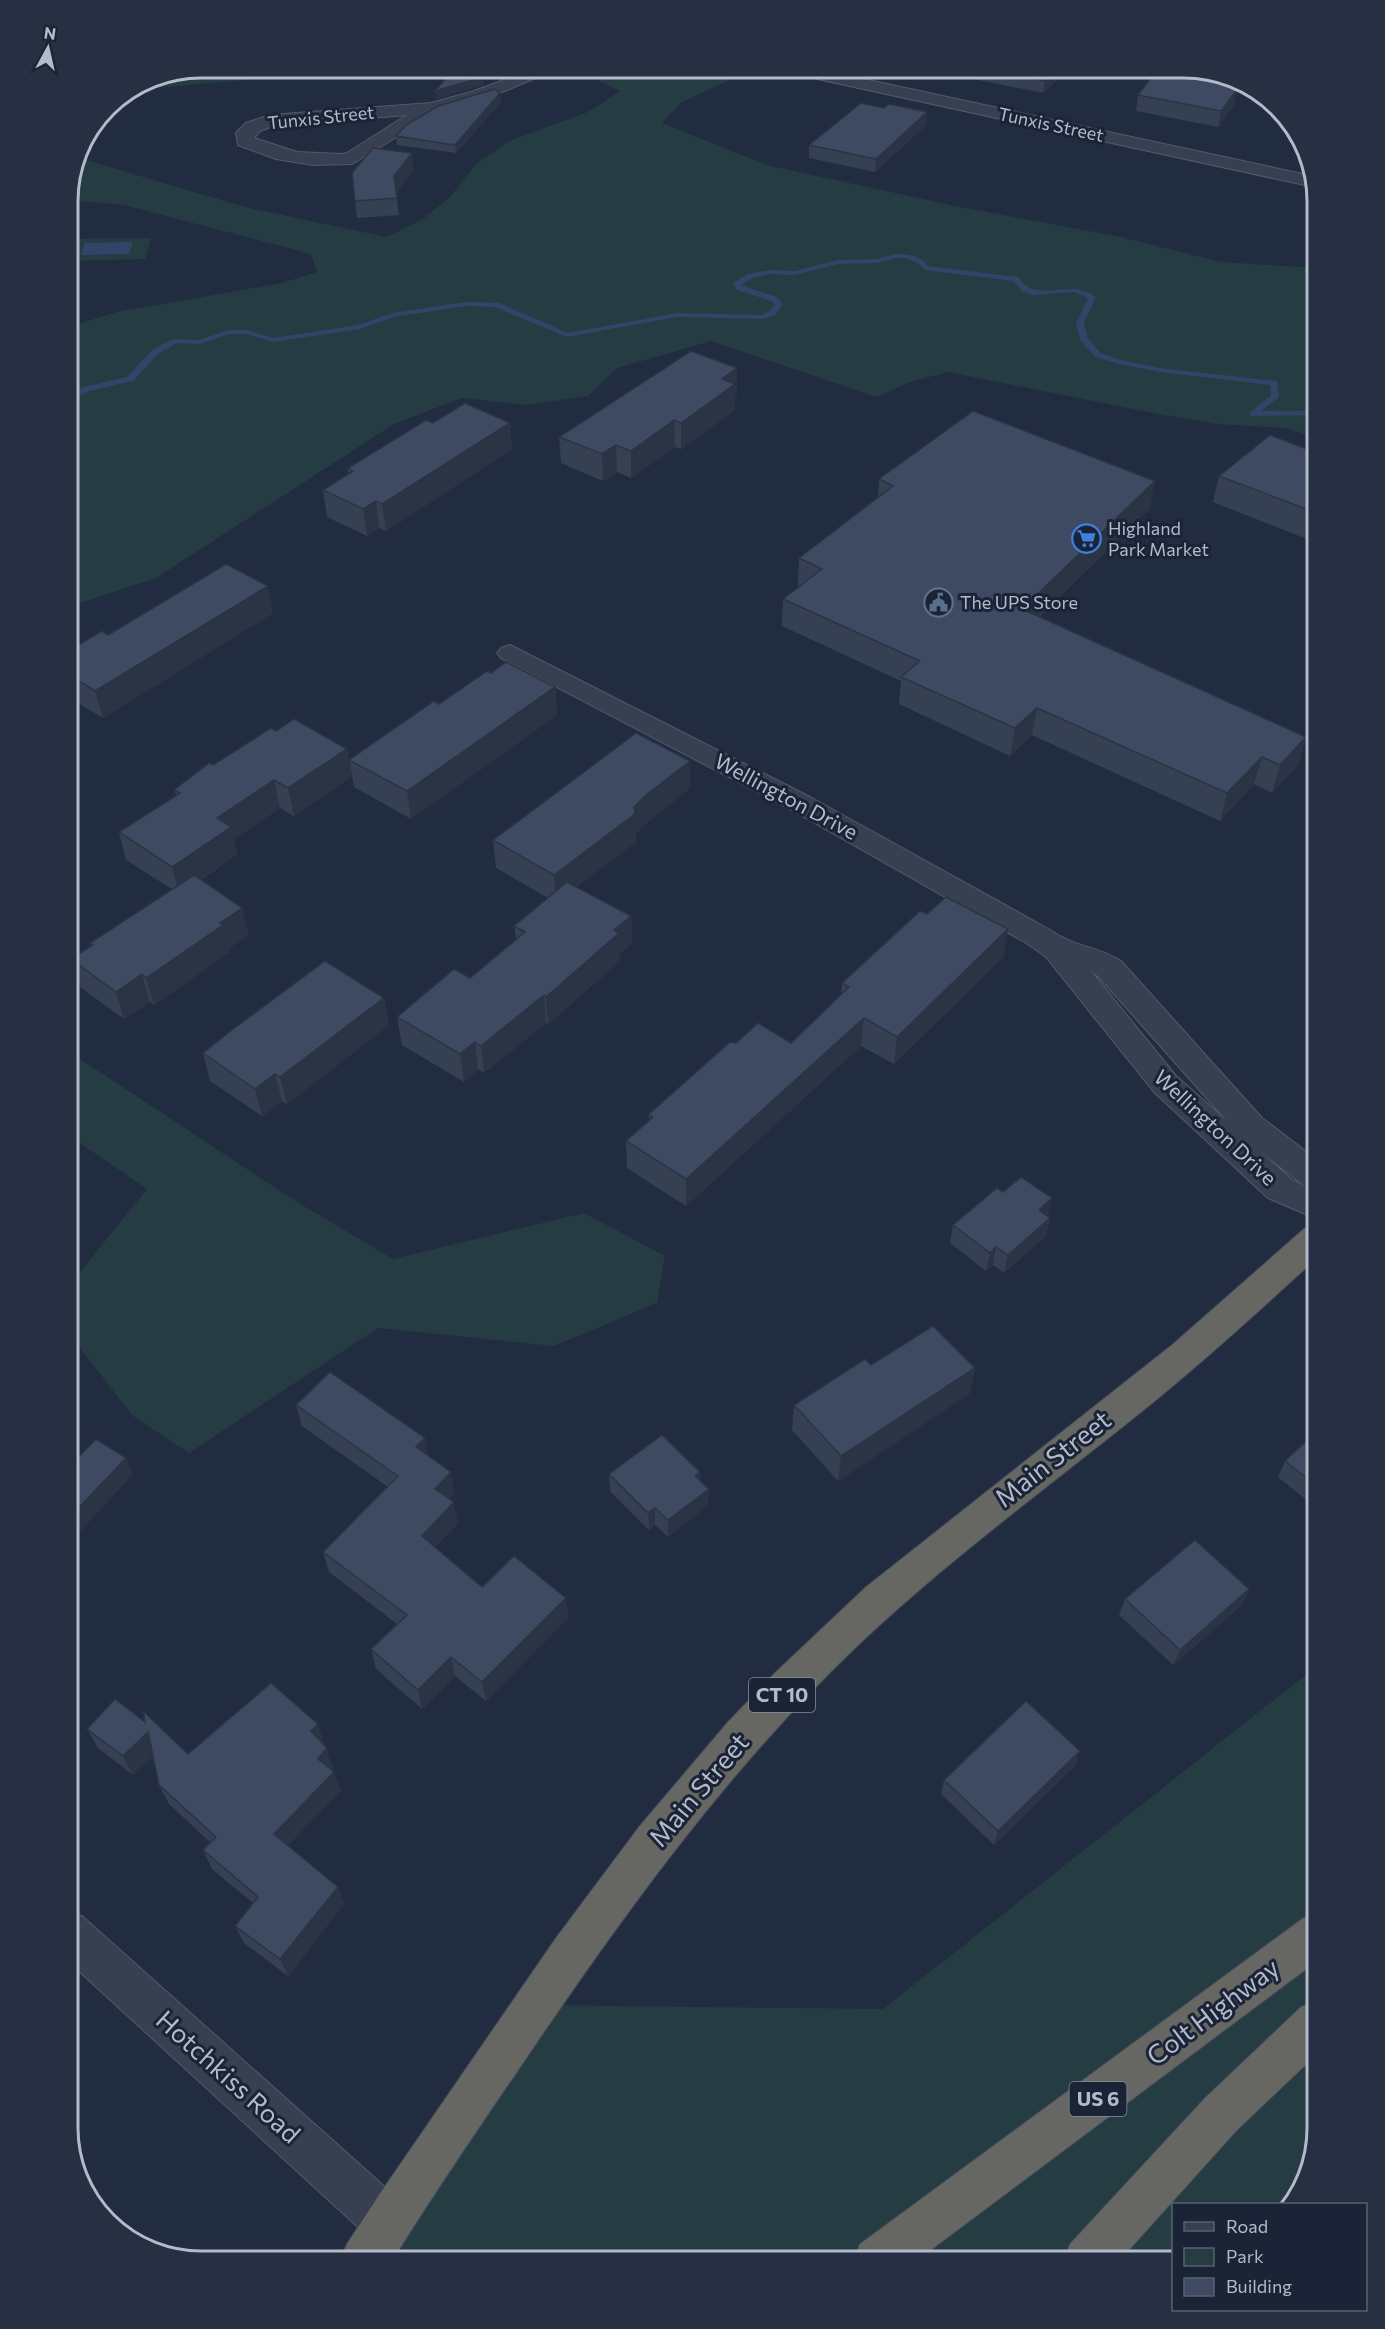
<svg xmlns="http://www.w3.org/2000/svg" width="1385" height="2329" font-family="Commissioner,sans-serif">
  <rect width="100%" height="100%" fill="#222c41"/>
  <g fill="#243c42">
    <path d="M 201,68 L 379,68 L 132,90 L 150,78 Z"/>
    <path d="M 572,68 L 756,68 L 682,102 L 662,123 L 767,165 L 955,206 L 1121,237 L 1221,262 L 1317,268 L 1317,438 L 1285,428 L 1218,424 L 1164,415 L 948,372 L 910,382 L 876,397 L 711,341 L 617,368 L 588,396 L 526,405 L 462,398 L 394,424 L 156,578 L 68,607 L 68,327 L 117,312 L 282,283 L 317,272 L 311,254 L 124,205 L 68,200 L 76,157 L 245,207 L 387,237 L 423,219 L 450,197 L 475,165 L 509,141 L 588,112 L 620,91 Z"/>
    <path d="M 151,238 L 145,259 L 68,261 L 68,239 Z"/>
    <path d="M 68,1051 L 297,1202 L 393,1259 L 584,1213 L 665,1256 L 657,1303 L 554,1346 L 378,1328 L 189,1453 L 133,1416 L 68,1333 L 68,1287 L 147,1189 L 68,1135 Z"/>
    <path d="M 1317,1666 L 1317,2128 L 1292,2204 L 1174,2204 L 1173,2261 L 364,2261 L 535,2005 L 883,2009 Z"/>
  </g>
  <path fill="#324468" d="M 133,242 L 129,254 L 81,255 L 85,243 Z"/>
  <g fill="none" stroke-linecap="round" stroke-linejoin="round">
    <path fill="#324468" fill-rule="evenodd" d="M 895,254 C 907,254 921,255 928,266 L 1018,277 C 1037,306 1068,276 1096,297 L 1084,323 L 1088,339 L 1101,353 L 1121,360 L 1160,368 L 1277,381 L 1279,397 L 1261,411 L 1317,411 L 1317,415 L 1250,416 L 1250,412 L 1271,396 L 1270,385 L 1160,372 L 1119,364 L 1095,357 L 1080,340 L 1076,323 L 1088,298 L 1074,292 L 1033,295 L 1023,292 L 1013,281 L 925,270 L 919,264 L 907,258 L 895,258 L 877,263 L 838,264 L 795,275 L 770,274 L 753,278 L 741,285 L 777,297 L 783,304 L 775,315 L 763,319 L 677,317 L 567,337 L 495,307 L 466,306 L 394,317 L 360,329 L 273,342 L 246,334 L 229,334 L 200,344 L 177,343 L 158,354 L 133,381 L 89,391 L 68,402 L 68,397 L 83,387 L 127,377 L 152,350 L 173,339 L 199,340 L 228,330 L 246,330 L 273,338 L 358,325 L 392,313 L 466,302 L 499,303 L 568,333 L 677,313 L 762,315 L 769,311 L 775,304 L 771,301 L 737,290 L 733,284 L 734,282 L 748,274 L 770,270 L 795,271 L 838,260 L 877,259 Z"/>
    <defs>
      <g id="minor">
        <path d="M 537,68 L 569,68 L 566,72 L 533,79 L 486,99 L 438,112 L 352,164 L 313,165 L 276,159 L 238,145 L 236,133 L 246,123 L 270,115 L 431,103 L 474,91 ZM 407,115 L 347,153 L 341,154 L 297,152 L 254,138 L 260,131 L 273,126 Z"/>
        <path d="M 781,68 L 813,68 L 1312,176 L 1314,187 L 790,73 Z"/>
        <path d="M 510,645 L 810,797 L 1050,930 C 1074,947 1097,946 1121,961 L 1262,1118 L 1317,1160 L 1317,1190 L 1305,1186 L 1317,1192 L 1317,1219 L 1268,1198 L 1154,1092 L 1046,957 L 1028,944 L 790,809 L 501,658 L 497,653 L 501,648 ZM 1091,971 L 1099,977 L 1227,1121 L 1176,1076 ZM 1261,1152 L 1305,1186 L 1292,1180 Z"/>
        <path d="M 68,1910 L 83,1917 L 405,2205 L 412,2222 L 405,2239 L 388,2246 L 371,2239 L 68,1961 Z"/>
      </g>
      <g id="trunk">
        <path d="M 1317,1225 L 1317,1258 C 1263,1307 1209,1357 1151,1404 C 1051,1485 946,1561 853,1650 C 726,1772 623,1915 525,2060 C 480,2126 434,2193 392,2261 L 340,2261 L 347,2244 L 379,2195 L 556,1938 L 639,1827 L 728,1722 L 776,1672 L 866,1587 L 1172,1345 L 1305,1228 Z"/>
        <path d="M 1317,1912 L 1317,1961 L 916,2261 L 853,2261 L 860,2244 L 1302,1919 Z"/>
        <path d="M 1317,2001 L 1317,2054 L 1237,2130 L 1119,2261 L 1063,2261 L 1070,2244 L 1205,2098 L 1301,2007 Z"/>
      </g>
    </defs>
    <use href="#minor" stroke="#515a6b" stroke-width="2"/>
    <use href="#trunk" stroke="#3e4758" stroke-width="2"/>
    <use href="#minor" fill="#373f51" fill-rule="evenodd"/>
    <use href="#trunk" fill="#666662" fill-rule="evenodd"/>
  </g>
  <g fill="#354053">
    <path d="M 953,68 L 1071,68 L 1043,93 L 953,75 Z"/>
    <path d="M 1138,95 L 1234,105 L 1218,127 L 1136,111 Z"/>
    <path d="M 501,102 L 456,153 L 397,145 L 396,136 Z"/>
    <path d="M 884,108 L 927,112 L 926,125 L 875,172 L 809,158 L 809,145 Z"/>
    <path d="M 414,170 L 396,192 L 399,215 L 357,218 L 352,173 Z"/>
    <path d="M 737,395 L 735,396 L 735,410 L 681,449 L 675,447 L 631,478 L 617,472 L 603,481 L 561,463 L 559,437 Z"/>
    <path d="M 433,423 L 510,423 L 512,449 L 386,531 L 379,528 L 367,536 L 327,517 L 323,490 L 348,474 L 348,468 Z"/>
    <path d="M 1317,453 L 1317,543 L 1213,502 L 1219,476 Z"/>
    <path d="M 879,479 L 1150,508 L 1039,617 L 1298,765 L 1272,793 L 1254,784 L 1220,821 L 1032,735 L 1010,756 L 899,704 L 901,681 L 782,626 L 783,599 L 799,586 L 798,586 L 799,558 L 878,497 Z"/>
    <path d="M 273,613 L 103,718 L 68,697 L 68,651 L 108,635 Z"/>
    <path d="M 491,673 L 555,687 L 557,715 L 411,819 L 354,787 L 349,760 L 439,704 Z"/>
    <path d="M 276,731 L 347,749 L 351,777 L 294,816 L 280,808 L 234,839 L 237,854 L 201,880 L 249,935 L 229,948 L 230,952 L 154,1005 L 150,1002 L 124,1019 L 80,987 L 71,959 L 91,946 L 90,943 L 172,889 L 126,860 L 119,832 L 176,795 L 174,790 L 213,765 Z"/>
    <path d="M 690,761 L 690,788 L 645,824 L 635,834 L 636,842 L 576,887 L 631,916 L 632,943 L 620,954 L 620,961 L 548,1024 L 546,1023 L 484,1073 L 478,1069 L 464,1082 L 402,1045 L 397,1017 L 470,978 L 516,939 L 514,926 L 548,898 L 496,868 L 493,840 Z"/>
    <path d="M 1004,956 L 894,1064 L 861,1046 L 686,1206 L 627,1168 L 626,1141 L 649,1121 L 649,1114 L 736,1043 L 791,1043 L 841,995 L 842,983 Z"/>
    <path d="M 384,998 L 389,1025 L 287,1104 L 282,1101 L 262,1116 L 210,1081 L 203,1053 Z"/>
    <path d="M 1003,1192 L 1050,1218 L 1046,1236 L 1004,1273 L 993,1265 L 986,1271 L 950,1243 L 953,1225 Z"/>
    <path d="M 871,1365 L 975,1368 L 970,1393 L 838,1481 L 792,1430 L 794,1405 Z"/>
    <path d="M 296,1405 L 428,1456 L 455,1493 L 449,1499 L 458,1523 L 435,1547 L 482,1587 L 566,1598 L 568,1618 L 486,1701 L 455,1676 L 422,1709 L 376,1669 L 371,1649 L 397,1624 L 329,1572 L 323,1552 L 388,1487 L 302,1426 Z"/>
    <path d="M 1317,1431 L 1317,1509 L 1278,1477 L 1285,1461 Z"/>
    <path d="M 609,1474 L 700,1480 L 708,1505 L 668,1537 L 655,1525 L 649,1530 L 610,1491 Z"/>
    <path d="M 1249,1589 L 1242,1605 L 1173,1665 L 1119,1615 L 1125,1599 Z"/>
    <path d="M 87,1729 L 188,1754 L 324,1743 L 323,1744 L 333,1768 L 331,1770 L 334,1772 L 341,1791 L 288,1845 L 338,1887 L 344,1904 L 288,1976 L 244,1943 L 235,1926 L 253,1903 L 212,1869 L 203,1850 L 211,1843 L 169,1804 L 159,1785 L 153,1756 L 133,1775 L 98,1748 Z"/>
    <path d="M 1075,1766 L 994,1845 L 941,1794 L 944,1780 Z"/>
  </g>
  <g fill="#2b3444">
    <path d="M 1060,68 L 1071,68 L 1043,93 L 1045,81 Z"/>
    <path d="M 483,77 L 484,85 L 436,99 L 435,91 Z"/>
    <path d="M 1237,90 L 1234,105 L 1218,127 L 1221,111 Z"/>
    <path d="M 500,93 L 501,102 L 456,153 L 455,145 Z"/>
    <path d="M 927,112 L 926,125 L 875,172 L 876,159 Z"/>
    <path d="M 412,153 L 414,170 L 396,193 L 394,176 Z"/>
    <path d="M 737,368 L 737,395 L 735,396 L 735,410 L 681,449 L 681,423 L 722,379 Z"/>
    <path d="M 674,420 L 675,447 L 631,478 L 631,451 Z"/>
    <path d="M 510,423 L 512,449 L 386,531 L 382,504 Z"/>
    <path d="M 616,445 L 617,472 L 603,481 L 602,454 Z"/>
    <path d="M 1155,481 L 1150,508 L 1018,637 L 1022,609 Z"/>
    <path d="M 376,501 L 379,528 L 367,536 L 363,509 Z"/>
    <path d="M 268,586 L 273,613 L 103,718 L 95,691 Z"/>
    <path d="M 555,687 L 557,715 L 411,819 L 407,791 Z"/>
    <path d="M 1037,708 L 1032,735 L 1010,756 L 1015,728 Z"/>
    <path d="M 1306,737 L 1298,765 L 1272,793 L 1280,765 Z"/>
    <path d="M 347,749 L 351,777 L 294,816 L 288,788 Z"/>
    <path d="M 1262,757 L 1254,784 L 1220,821 L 1227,793 Z"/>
    <path d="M 690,761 L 690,788 L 645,824 L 635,834 L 636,842 L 556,902 L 554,875 L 634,807 L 645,796 Z"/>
    <path d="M 274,780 L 280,808 L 234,839 L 237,854 L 179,894 L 172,867 L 217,818 Z"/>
    <path d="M 242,908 L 249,935 L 229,948 L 230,952 L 154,1005 L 146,978 L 220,923 Z"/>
    <path d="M 631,916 L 632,943 L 620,954 L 620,961 L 548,1024 L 546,997 L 614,930 Z"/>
    <path d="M 1008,929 L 1004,956 L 894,1064 L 897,1037 Z"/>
    <path d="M 142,974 L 150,1002 L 124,1019 L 116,992 Z"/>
    <path d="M 544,995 L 546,1023 L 484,1073 L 481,1046 Z"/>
    <path d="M 384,998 L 389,1025 L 287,1104 L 280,1077 Z"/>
    <path d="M 864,1018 L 861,1046 L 686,1206 L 686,1179 Z"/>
    <path d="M 475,1042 L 478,1069 L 464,1082 L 460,1054 Z"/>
    <path d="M 275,1074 L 282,1101 L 262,1116 L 255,1089 Z"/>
    <path d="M 1052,1198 L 1048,1216 L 1039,1210 Z"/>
    <path d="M 1050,1218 L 1046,1236 L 1004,1273 L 1008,1255 Z"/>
    <path d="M 996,1247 L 993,1265 L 986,1271 L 990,1253 Z"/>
    <path d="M 975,1368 L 970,1393 L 838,1481 L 841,1456 Z"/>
    <path d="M 425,1438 L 429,1459 L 416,1447 Z"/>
    <path d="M 126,1458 L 133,1475 L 68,1544 L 68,1519 Z"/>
    <path d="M 451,1472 L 455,1493 L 439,1510 L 435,1489 Z"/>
    <path d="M 700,1472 L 700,1489 L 695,1476 Z"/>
    <path d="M 709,1489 L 708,1505 L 668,1537 L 668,1520 Z"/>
    <path d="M 454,1502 L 458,1523 L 426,1556 L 422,1536 Z"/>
    <path d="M 655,1508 L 655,1525 L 649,1530 L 648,1513 Z"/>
    <path d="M 1249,1589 L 1242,1605 L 1173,1665 L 1180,1650 Z"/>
    <path d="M 566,1598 L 568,1618 L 486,1701 L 482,1682 Z"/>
    <path d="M 451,1657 L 455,1676 L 422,1709 L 418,1690 Z"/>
    <path d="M 318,1724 L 324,1743 L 317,1751 L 311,1731 Z"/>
    <path d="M 148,1732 L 157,1752 L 133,1775 L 123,1756 Z"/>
    <path d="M 327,1748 L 333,1768 L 325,1778 L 318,1759 Z"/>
    <path d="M 1080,1751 L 1075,1766 L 994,1845 L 998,1831 Z"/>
    <path d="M 334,1772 L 341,1791 L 281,1852 L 274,1834 Z"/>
    <path d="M 338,1887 L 344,1904 L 288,1976 L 280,1959 Z"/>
    <path d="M 75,2161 L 84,2171 L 79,2178 Z"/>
  </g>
  <g fill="#3e4a61" stroke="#2b3444" stroke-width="1.5">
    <path d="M 455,68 L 473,68 L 483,77 L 435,91 Z"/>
    <path d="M 975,68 L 1060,68 L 1045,81 Z"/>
    <path d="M 1158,68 L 1193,68 L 1236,82 L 1237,90 L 1221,111 L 1138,95 Z"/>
    <path d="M 495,89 L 500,93 L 455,145 L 396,136 L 406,125 L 438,106 Z"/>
    <path d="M 861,103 L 884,108 L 889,104 L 927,112 L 876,159 L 809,145 Z"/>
    <path d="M 373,148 L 412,153 L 394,176 L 397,198 L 355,201 L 352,173 Z"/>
    <path d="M 691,351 L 737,368 L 722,379 L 735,384 L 681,423 L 674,420 L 631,451 L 616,445 L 602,454 L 559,437 Z"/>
    <path d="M 465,403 L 510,423 L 382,504 L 376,501 L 363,509 L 323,490 L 353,471 L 348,468 L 426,420 L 433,423 Z"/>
    <path d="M 973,411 L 1155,481 L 1022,609 L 1306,737 L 1280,765 L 1262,757 L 1227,793 L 1037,708 L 1015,728 L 901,677 L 920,661 L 783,599 L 822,569 L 799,558 L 893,486 L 879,479 Z"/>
    <path d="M 1270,435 L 1317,453 L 1317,513 L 1219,476 Z"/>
    <path d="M 226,564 L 268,586 L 95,691 L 68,674 L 68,651 L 102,631 L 108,635 Z"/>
    <path d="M 506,662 L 555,687 L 407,791 L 349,760 L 434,701 L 439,704 L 487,671 L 491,673 Z"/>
    <path d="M 294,719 L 347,749 L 288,788 L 274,780 L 217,818 L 231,827 L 172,867 L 119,832 L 180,793 L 174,790 L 209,763 L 213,765 L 271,728 L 276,731 Z"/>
    <path d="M 636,733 L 690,761 L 645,796 L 634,807 L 635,814 L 554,875 L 493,840 Z"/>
    <path d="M 194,875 L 242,908 L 220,923 L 223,925 L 146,978 L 142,974 L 116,992 L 71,959 L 93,945 L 90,943 Z"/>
    <path d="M 567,882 L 631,916 L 614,930 L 619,933 L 546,997 L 544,995 L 481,1046 L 475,1042 L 460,1054 L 397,1017 L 454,969 L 470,978 L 525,932 L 514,926 Z"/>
    <path d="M 946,897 L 1008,929 L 897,1037 L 864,1018 L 686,1179 L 626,1141 L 653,1117 L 649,1114 L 730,1042 L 736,1043 L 758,1023 L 791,1043 L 849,987 L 842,983 L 920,911 L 927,914 Z"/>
    <path d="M 325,961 L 384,998 L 280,1077 L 275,1074 L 255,1089 L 203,1053 L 233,1029 Z"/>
    <path d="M 1021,1177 L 1052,1198 L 1039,1210 L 1050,1218 L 1008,1255 L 996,1247 L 990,1253 L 953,1225 L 997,1188 L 1003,1192 Z"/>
    <path d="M 933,1326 L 975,1368 L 841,1456 L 794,1405 L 865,1359 L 871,1365 Z"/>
    <path d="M 330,1372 L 425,1438 L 416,1447 L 451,1472 L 435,1489 L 454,1502 L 422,1536 L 482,1587 L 514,1556 L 566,1598 L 482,1682 L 451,1657 L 418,1690 L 371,1649 L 407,1615 L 323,1552 L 398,1476 L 296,1405 Z"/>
    <path d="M 1317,1431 L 1317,1486 L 1285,1461 Z"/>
    <path d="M 662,1435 L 700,1472 L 695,1476 L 709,1489 L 668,1520 L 655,1508 L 648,1513 L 609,1474 Z"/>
    <path d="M 96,1439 L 126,1458 L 68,1519 L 68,1468 Z"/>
    <path d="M 1195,1540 L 1249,1589 L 1180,1650 L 1125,1599 Z"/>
    <path d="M 271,1683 L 318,1724 L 311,1731 L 327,1748 L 318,1759 L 334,1772 L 274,1834 L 338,1887 L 280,1959 L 235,1926 L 258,1897 L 203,1850 L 216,1837 L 159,1785 L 148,1732 L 123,1756 L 87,1729 L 115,1699 L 145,1722 L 143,1711 L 188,1754 Z"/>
    <path d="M 1026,1701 L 1080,1751 L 998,1831 L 944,1780 Z"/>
  </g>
  <defs>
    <symbol id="supermarket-ring" viewBox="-11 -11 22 22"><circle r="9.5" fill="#1b2436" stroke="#3f7fe0" stroke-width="1.5"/><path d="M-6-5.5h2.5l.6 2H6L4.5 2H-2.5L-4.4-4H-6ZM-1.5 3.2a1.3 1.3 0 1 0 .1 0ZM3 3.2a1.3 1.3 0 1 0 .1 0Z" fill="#3f7fe0"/></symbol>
    <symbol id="civic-ring" viewBox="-11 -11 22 22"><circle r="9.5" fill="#1b2436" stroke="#5c6f8a" stroke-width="1.5"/><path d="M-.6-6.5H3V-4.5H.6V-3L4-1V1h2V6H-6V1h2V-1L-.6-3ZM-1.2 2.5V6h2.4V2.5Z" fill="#5c6f8a"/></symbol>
  </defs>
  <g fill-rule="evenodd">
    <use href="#supermarket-ring" x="1070" y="522" width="33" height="33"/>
    <use href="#civic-ring" x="922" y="586" width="33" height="33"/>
  </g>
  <g text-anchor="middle" stroke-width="6" stroke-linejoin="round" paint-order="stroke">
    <g font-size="18" fill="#b3bacb" stroke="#1b2436">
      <text transform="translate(321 118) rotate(-6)" y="6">Tunxis Street</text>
      <text transform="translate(1051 125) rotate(12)" y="6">Tunxis Street</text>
    </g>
    <g font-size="18" fill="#b3bacb" stroke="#1b2436" text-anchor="start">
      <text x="1108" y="535">Highland<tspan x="1108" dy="21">Park Market</tspan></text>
      <text x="960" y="609">The UPS Store</text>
    </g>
    <g fill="#1b2436" stroke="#858d9e" stroke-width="1.5">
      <rect x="749" y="1678" width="66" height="34" rx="4.5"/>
      <rect x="1069.5" y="2082" width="57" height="34" rx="4.5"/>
    </g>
    <g font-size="20" font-weight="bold" fill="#b3bacb">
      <text x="782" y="1702">CT 10</text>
      <text x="1098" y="2106">US 6</text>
    </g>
    <g font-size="21" fill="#b3bacb" stroke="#1b2436">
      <text transform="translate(786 797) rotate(28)" y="7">Wellington Drive</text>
      <text transform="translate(1215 1128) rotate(43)" y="7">Wellington Drive</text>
    </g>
    <g font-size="26" fill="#b3bacb" stroke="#1b2436">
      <text transform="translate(1053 1459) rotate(-38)" y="9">Main Street</text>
      <text transform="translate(699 1790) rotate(-50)" y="9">Main Street</text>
      <text transform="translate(1213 2012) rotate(-37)" y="9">Colt Highway</text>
      <text transform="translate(228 2077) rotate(42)" y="9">Hotchkiss Road</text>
    </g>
  </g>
  <path d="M0 0H1385V2329H0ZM201 78H1184A123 123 0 0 1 1307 201V2128A123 123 0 0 1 1184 2251H201A123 123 0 0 1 78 2128V201A123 123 0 0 1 201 78Z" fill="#273042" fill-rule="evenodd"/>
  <path fill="none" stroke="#b3bacb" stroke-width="3" d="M201 78H1184A123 123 0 0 1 1307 201V2128A123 123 0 0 1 1184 2251H201A123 123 0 0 1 78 2128V201A123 123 0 0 1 201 78Z"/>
  <rect x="1172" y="2203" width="195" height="108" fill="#1b2436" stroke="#586072" stroke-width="1.5"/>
  <rect x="1184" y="2222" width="30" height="9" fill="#373f51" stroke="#586072" stroke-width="1.5"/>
  <text x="1226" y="2233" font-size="18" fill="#b3bacb">Road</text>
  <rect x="1184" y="2248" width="30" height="18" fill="#243c42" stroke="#586072" stroke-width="1.5"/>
  <text x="1226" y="2263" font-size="18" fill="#b3bacb">Park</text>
  <rect x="1184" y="2278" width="30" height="18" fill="#3e4a61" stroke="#586072" stroke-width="1.5"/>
  <text x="1226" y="2293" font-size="18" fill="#b3bacb">Building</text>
  <g transform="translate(48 48) rotate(8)" stroke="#1b2436" stroke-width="4.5" paint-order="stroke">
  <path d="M0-4.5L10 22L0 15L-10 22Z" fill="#b3bacb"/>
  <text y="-9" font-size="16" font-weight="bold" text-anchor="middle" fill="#b3bacb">N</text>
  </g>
</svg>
